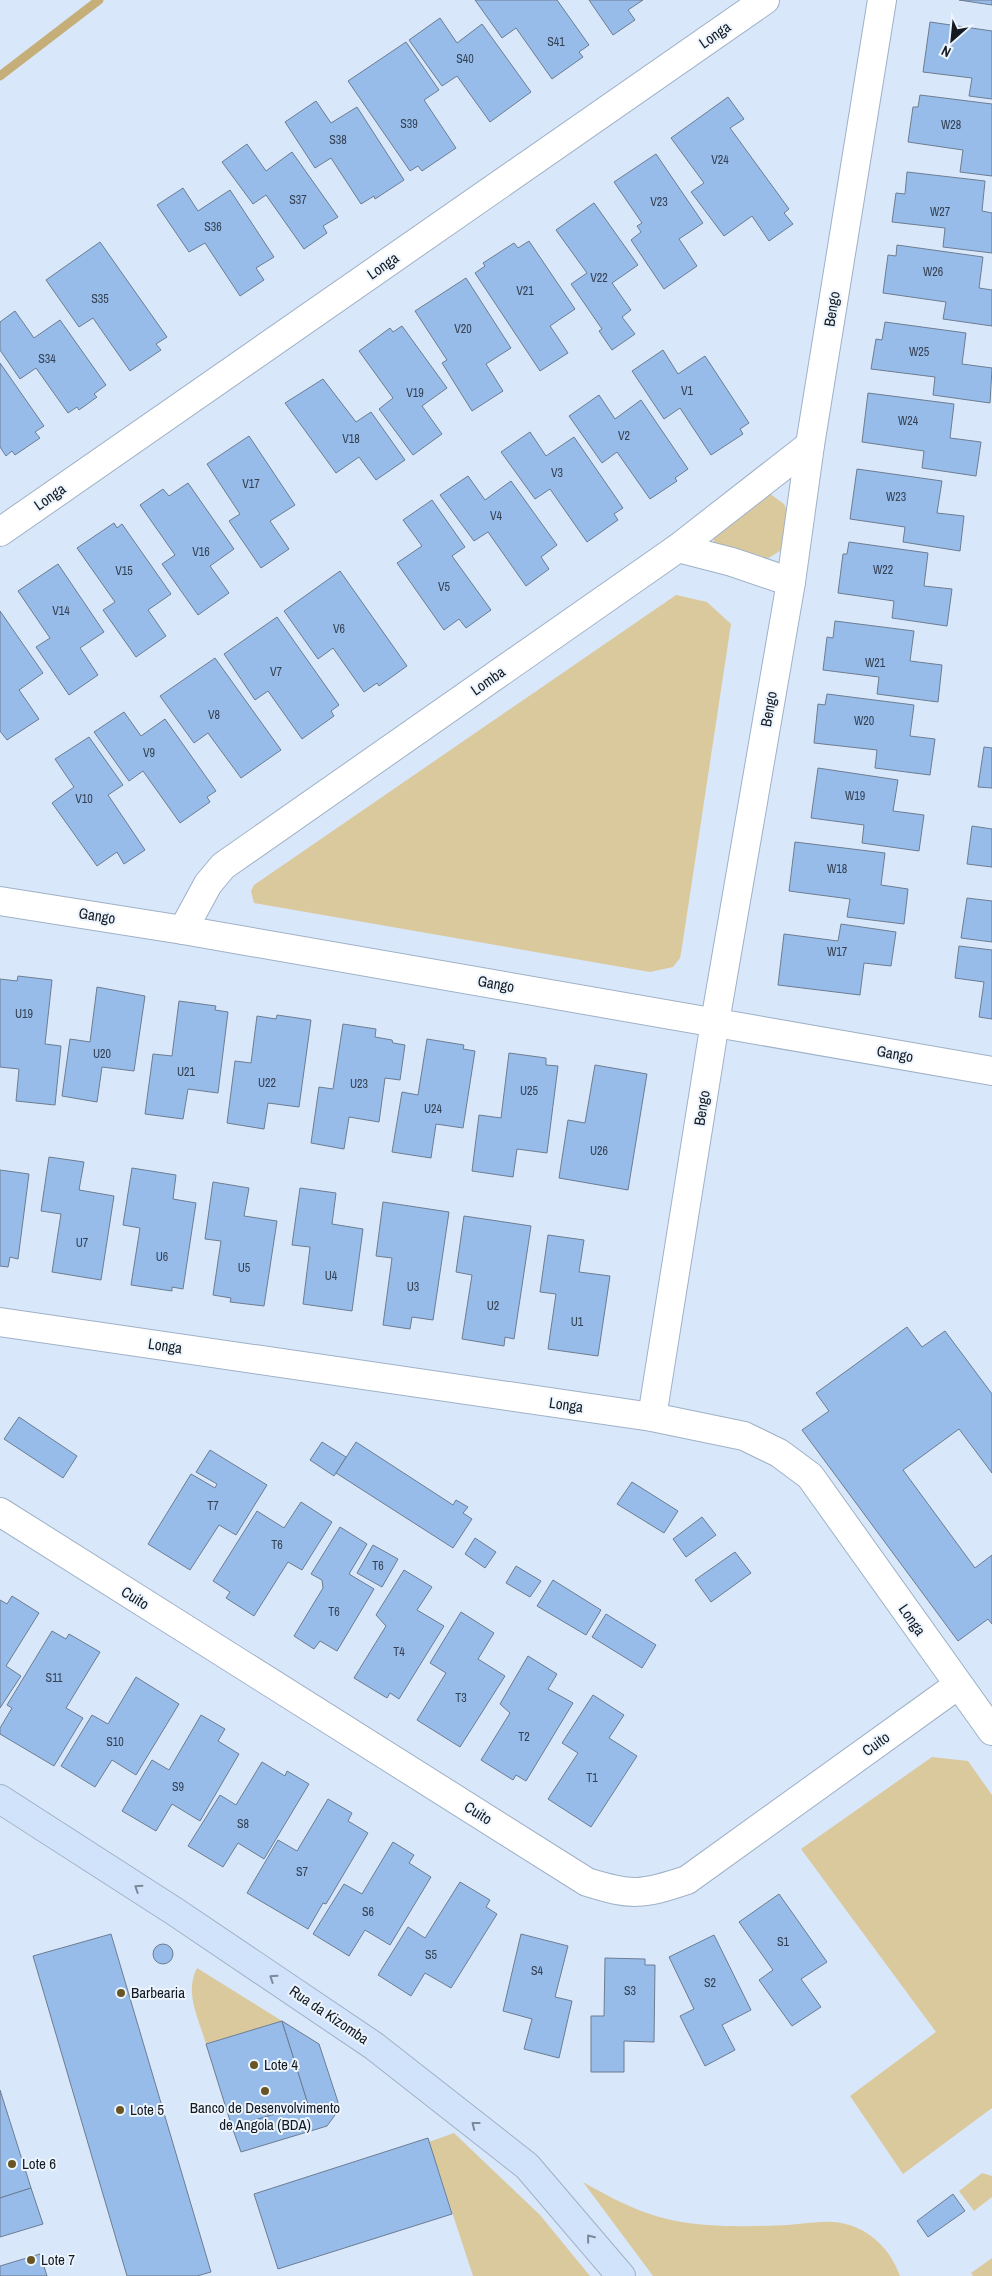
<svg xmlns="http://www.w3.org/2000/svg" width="992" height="2276" font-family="'Archivo Narrow',sans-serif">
  <rect width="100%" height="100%" fill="#d9e7fa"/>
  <g fill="#dbc99e">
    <path d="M 769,493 L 784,504 L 787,511 L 783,545 L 780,551 L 767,559 L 714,544 L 713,535 Z"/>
    <path d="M 676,595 L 707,602 L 731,624 L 682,947 L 680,958 L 673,967 L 650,972 L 254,903 L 251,891 L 254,885 Z"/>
    <path d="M 932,1757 L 968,1761 L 992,1795 L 992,2108 L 903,2174 L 850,2096 L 936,2032 L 801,1849 Z"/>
    <path d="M 197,1968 L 282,2021 L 206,2044 C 199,2019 184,1993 197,1968 Z"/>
    <path d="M 454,2133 L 540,2215 L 590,2276 L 473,2276 L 429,2142 Z"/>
    <path d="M 982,2173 L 992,2176 L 992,2197 L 974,2211 L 959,2191 Z"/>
    <path d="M 583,2182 C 625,2206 658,2222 708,2225 C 734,2227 762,2226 788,2225 C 803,2224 819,2221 833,2222 C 865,2224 890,2247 900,2276 L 653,2276 Z"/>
    <path d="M 992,2258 L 992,2276 L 973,2276 L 971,2273 Z"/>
  </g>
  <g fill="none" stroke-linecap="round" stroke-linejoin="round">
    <path stroke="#c5ae77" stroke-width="9" d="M 0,76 L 99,0"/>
  </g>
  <g fill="#97bcea" stroke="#6c7d92">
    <path d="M 475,0 L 557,0 L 589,45 L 579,52 L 583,57 L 552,79 L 516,28 L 502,38 Z"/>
    <path d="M 589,0 L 643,0 L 628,10 L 635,20 L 613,35 Z"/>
    <path d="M 959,0 L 992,0 L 992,5 Z"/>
    <path d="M 440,18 L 457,43 L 482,24 L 531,92 L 490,122 L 457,76 L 442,86 L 409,40 Z"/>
    <path d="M 930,22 L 992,31 L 992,99 L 969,96 L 972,78 L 923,72 Z"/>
    <path d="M 406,42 L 439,90 L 424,100 L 456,148 L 422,171 L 418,166 L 410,171 L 348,81 Z"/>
    <path d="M 920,95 L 992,104 L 992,176 L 960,172 L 963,150 L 908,142 L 913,107 L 918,107 Z"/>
    <path d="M 728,97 L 744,119 L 730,128 L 789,209 L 784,213 L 793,224 L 769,241 L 752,216 L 724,236 L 691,192 L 704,183 L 671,138 Z"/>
    <path d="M 316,101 L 331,123 L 357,107 L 404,180 L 375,199 L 374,196 L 361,204 L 331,158 L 315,168 L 285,122 Z"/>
    <path d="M 247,144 L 266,171 L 292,152 L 338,217 L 323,226 L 327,233 L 304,249 L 266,195 L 253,204 L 222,162 Z"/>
    <path d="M 656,154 L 703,223 L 679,239 L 697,266 L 664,289 L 631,240 L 641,232 L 637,226 L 642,223 L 614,182 Z"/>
    <path d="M 907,172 L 985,181 L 982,211 L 992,213 L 992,253 L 943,247 L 945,228 L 892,222 L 896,193 L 905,194 Z"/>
    <path d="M 183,188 L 198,211 L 230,190 L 274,257 L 256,268 L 264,280 L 240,296 L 205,243 L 189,252 L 157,205 Z"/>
    <path d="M 594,203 L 638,265 L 612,283 L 631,310 L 622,317 L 635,334 L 612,350 L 599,331 L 602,329 L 571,284 L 587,273 L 556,230 Z"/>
    <path d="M 529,241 L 575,309 L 550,326 L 568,353 L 540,371 L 475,273 L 485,266 L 483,263 L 514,243 L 518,248 Z"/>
    <path d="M 100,242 L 167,337 L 156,344 L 161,350 L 130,371 L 93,318 L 79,327 L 46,280 Z"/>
    <path d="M 897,245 L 983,257 L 979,288 L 992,290 L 992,326 L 943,319 L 946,302 L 883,293 L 888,255 L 896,256 Z"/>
    <path d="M 466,278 L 511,348 L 486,364 L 503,391 L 472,411 L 442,363 L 447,360 L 415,311 Z"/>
    <path d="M 15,311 L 34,338 L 60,320 L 106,385 L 94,394 L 97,397 L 79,410 L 77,407 L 68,413 L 36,368 L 20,379 L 0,350 L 0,322 Z"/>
    <path d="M 885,322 L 966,333 L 962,364 L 992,368 L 990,403 L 933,395 L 935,377 L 871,369 L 876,339 L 882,340 Z"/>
    <path d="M 402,326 L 447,388 L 422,406 L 442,434 L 413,455 L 379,409 L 393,398 L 359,351 L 390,328 L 393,332 Z"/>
    <path d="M 663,350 L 678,374 L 705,356 L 749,423 L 740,429 L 743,434 L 711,455 L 680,408 L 664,419 L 632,371 Z"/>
    <path d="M 0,363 L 44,426 L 35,432 L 40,438 L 15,455 L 12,451 L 6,456 L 0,447 Z"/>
    <path d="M 323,379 L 356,422 L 371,412 L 405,460 L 376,480 L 359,457 L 336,473 L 285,403 Z"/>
    <path d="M 868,393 L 954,404 L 950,438 L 981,442 L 976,476 L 922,468 L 924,451 L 862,442 Z"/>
    <path d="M 599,395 L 615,419 L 641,400 L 688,469 L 675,478 L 677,481 L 650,499 L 617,452 L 602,463 L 569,416 Z"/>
    <path d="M 530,432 L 546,456 L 574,437 L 623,508 L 614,514 L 618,520 L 587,542 L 550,489 L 535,499 L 501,452 Z"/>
    <path d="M 249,436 L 295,505 L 270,521 L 289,549 L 261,568 L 229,521 L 240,514 L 207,464 Z"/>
    <path d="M 857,469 L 942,481 L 937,513 L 964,516 L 960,551 L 903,542 L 905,527 L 850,519 Z"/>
    <path d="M 468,476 L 485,500 L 511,481 L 557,545 L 541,557 L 549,569 L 526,586 L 488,532 L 474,541 L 440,495 Z"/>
    <path d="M 188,483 L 234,549 L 210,566 L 229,593 L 198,615 L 162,564 L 175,555 L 140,505 L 163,489 L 169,496 Z"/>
    <path d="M 432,500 L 465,547 L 452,556 L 491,610 L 466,628 L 459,619 L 444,630 L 397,563 L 422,546 L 403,520 Z"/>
    <path d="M 114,523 L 117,528 L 122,524 L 171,594 L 148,610 L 166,636 L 136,657 L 103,610 L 115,602 L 77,548 Z"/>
    <path d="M 849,542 L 928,553 L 924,586 L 952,589 L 947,626 L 892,618 L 894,601 L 838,593 L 843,554 L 847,554 Z"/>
    <path d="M 58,564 L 104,632 L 80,648 L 98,675 L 69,695 L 36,647 L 50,638 L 18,591 Z"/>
    <path d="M 340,571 L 407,666 L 379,686 L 377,683 L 364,692 L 333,648 L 318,659 L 284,611 Z"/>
    <path d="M 0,611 L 43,673 L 19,690 L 39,719 L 7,740 L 0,731 Z"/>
    <path d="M 277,617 L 339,705 L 331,711 L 334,716 L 302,739 L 268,691 L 255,700 L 224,654 Z"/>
    <path d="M 835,621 L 914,631 L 910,661 L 942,665 L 938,702 L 877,694 L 879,677 L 823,670 L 827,637 L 833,638 Z"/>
    <path d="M 215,658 L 281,750 L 241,778 L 208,733 L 194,743 L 160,696 Z"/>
    <path d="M 827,694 L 914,705 L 910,736 L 935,739 L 930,775 L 875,768 L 877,750 L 814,743 L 818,704 L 825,705 Z"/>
    <path d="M 124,712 L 141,736 L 165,719 L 216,791 L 207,797 L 210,802 L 180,823 L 143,771 L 129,781 L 94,732 Z"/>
    <path d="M 89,737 L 123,785 L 108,795 L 145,850 L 124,864 L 117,852 L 97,866 L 52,803 L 74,787 L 55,759 Z"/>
    <path d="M 984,747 L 992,748 L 992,788 L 978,787 Z"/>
    <path d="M 818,768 L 898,780 L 893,811 L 924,815 L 919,851 L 862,843 L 864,825 L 811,818 Z"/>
    <path d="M 972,826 L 992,829 L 992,867 L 967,864 Z"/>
    <path d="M 795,842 L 885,853 L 881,885 L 908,889 L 904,924 L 847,917 L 850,899 L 789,891 Z"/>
    <path d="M 967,898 L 992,901 L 992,942 L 961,938 Z"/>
    <path d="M 841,924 L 896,932 L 891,966 L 864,963 L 860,995 L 778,985 L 784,934 L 838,941 Z"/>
    <path d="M 959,946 L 992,950 L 992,1019 L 979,1017 L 984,982 L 955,978 Z"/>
    <path d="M 18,976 L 52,980 L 45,1044 L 61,1046 L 55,1105 L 16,1101 L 19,1069 L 0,1067 L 0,979 L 17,981 Z"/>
    <path d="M 97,987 L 145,996 L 134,1071 L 102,1067 L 97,1102 L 62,1096 L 70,1039 L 90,1042 Z"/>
    <path d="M 179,1001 L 216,1006 L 215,1010 L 228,1012 L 218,1093 L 188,1089 L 183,1119 L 145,1114 L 153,1054 L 172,1056 Z"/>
    <path d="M 277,1015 L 311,1020 L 299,1107 L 268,1103 L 264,1129 L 227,1123 L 235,1061 L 251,1063 L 257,1016 L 276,1019 Z"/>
    <path d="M 343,1024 L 376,1029 L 375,1037 L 392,1040 L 393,1043 L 405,1045 L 400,1080 L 385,1078 L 379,1122 L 349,1117 L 344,1149 L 311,1143 L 319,1087 L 333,1089 Z"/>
    <path d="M 427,1039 L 464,1045 L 463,1049 L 475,1051 L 463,1128 L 436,1124 L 431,1158 L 392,1152 L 402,1092 L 418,1095 Z"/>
    <path d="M 509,1053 L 546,1058 L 546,1065 L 558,1066 L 547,1153 L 517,1149 L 513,1177 L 472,1171 L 479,1115 L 501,1118 Z"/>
    <path d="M 595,1065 L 647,1074 L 628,1190 L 559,1178 L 568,1120 L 585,1123 Z"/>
    <path d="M 49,1157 L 84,1162 L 79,1190 L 114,1196 L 101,1280 L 52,1272 L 61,1214 L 41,1211 Z"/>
    <path d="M 132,1168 L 176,1175 L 173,1199 L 196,1203 L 183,1289 L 172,1287 L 172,1291 L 131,1285 L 140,1228 L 123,1225 Z"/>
    <path d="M 0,1170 L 29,1174 L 18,1259 L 10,1257 L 8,1267 L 0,1266 Z"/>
    <path d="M 213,1182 L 249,1188 L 244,1216 L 277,1221 L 264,1306 L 230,1302 L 231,1298 L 213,1295 L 221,1241 L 205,1239 Z"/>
    <path d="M 300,1188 L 336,1193 L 332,1224 L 363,1229 L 352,1311 L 303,1304 L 310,1247 L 292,1245 Z"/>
    <path d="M 383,1202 L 449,1212 L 433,1320 L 412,1317 L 410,1329 L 383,1325 L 392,1258 L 376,1256 Z"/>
    <path d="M 464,1216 L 531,1226 L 514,1339 L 505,1337 L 504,1346 L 462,1339 L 472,1275 L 456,1272 Z"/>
    <path d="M 548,1235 L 584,1240 L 579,1272 L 610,1276 L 598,1356 L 548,1349 L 556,1294 L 540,1292 Z"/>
    <path d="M 907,1327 L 922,1347 L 945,1331 L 992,1394 L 992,1473 L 959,1429 L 903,1470 L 975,1568 L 992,1555 L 992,1624 L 988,1619 L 958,1641 L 802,1430 L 829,1411 L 816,1393 Z"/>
    <path d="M 19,1417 L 77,1456 L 63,1478 L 4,1439 Z"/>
    <path d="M 322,1442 L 346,1457 L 334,1476 L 310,1460 Z"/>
    <path d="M 356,1442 L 453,1505 L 456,1500 L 468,1507 L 463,1513 L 472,1519 L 453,1548 L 336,1473 Z"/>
    <path d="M 210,1450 L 267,1485 L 236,1535 L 219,1525 L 190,1570 L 148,1544 L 191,1474 L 215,1488 L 217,1484 L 196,1472 Z"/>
    <path d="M 632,1482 L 678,1511 L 664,1533 L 617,1504 Z"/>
    <path d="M 301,1502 L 332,1522 L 302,1570 L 288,1562 L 254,1616 L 226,1598 L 230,1592 L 213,1581 L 257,1511 L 284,1528 Z"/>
    <path d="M 702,1517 L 716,1535 L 686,1557 L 673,1539 Z"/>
    <path d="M 340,1527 L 367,1544 L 349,1574 L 374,1589 L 337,1651 L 320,1641 L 314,1649 L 294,1636 L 323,1588 L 322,1580 L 311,1574 Z"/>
    <path d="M 475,1538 L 496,1552 L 485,1568 L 465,1554 Z"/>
    <path d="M 373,1545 L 398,1559 L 382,1587 L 357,1573 Z"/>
    <path d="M 735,1552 L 751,1573 L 711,1602 L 695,1580 Z"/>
    <path d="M 516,1566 L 541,1581 L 530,1597 L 506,1583 Z"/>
    <path d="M 404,1570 L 432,1587 L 417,1610 L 444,1626 L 399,1699 L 390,1693 L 387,1698 L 354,1678 L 386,1626 L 376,1615 Z"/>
    <path d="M 553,1580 L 601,1610 L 586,1635 L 537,1606 Z"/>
    <path d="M 12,1596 L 39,1613 L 6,1666 L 21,1676 L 0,1708 L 0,1600 L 7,1604 Z"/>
    <path d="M 461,1612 L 494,1633 L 478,1659 L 505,1676 L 460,1747 L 417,1720 L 446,1673 L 430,1663 Z"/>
    <path d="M 606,1614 L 656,1645 L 642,1668 L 592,1637 Z"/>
    <path d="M 52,1631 L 66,1639 L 69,1634 L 100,1652 L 66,1708 L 83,1718 L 54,1766 L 0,1734 L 0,1728 L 12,1708 L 7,1705 Z"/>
    <path d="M 528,1656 L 557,1674 L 548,1689 L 573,1703 L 526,1781 L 516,1775 L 513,1780 L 481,1760 L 510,1713 L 500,1704 Z"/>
    <path d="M 136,1677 L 179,1704 L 136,1775 L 112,1760 L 95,1787 L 61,1766 L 92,1715 L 108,1724 Z"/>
    <path d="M 593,1695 L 624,1715 L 609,1738 L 637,1756 L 591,1827 L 548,1799 L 578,1753 L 562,1743 Z"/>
    <path d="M 201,1715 L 225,1729 L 218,1741 L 239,1754 L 200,1821 L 172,1804 L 156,1831 L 122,1811 L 152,1760 L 169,1770 Z"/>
    <path d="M 262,1762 L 285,1776 L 287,1771 L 309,1784 L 264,1859 L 238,1843 L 223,1867 L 188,1846 L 220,1795 L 236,1805 Z"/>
    <path d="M 328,1799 L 352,1813 L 348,1821 L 368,1833 L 326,1904 L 323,1903 L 308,1929 L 247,1893 L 278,1840 L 297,1851 Z"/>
    <path d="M 393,1842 L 414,1855 L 409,1863 L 431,1877 L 390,1945 L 365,1930 L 349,1956 L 313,1934 L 344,1884 L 362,1894 Z"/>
    <path d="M 460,1882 L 490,1900 L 486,1907 L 497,1914 L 451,1988 L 425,1973 L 411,1996 L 378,1975 L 408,1927 L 425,1938 Z"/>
    <path d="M 779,1894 L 827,1962 L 801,1979 L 821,2007 L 792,2026 L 759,1980 L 773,1970 L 739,1922 Z"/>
    <path d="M 111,1934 L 211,2272 L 197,2276 L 127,2276 L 33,1956 Z"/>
    <path d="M 521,1934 L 568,1946 L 555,1997 L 572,2001 L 559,2058 L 524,2049 L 532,2019 L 503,2011 Z"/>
    <path d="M 714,1935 L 751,2010 L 722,2025 L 735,2050 L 705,2066 L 680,2016 L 694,2009 L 669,1957 Z"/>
    <circle cx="163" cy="1954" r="10"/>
    <path d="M 605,1958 L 645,1959 L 645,1965 L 655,1965 L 654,2042 L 624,2041 L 624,2072 L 591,2072 L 591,2016 L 604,2016 Z"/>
    <path d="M 282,2021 L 308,2104 L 232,2127 L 206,2044 Z"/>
    <path d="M 282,2021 L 319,2044 L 338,2102 L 335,2115 L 327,2126 L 241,2152 L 232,2127 L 308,2104 Z"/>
    <path d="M 0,2090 L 31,2188 L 0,2198 Z"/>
    <path d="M 428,2138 L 452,2214 L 278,2269 L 254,2194 Z"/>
    <path d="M 31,2188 L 43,2224 L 0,2237 L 0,2198 Z"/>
    <path d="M 953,2194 L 965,2211 L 928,2237 L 917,2221 Z"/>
    <path d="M 40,2254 L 47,2276 L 0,2276 L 0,2266 Z"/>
  </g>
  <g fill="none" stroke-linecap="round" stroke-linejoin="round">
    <defs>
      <g id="minor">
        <path d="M 0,532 L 765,0"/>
        <path d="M 678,548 L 732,562 L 791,582"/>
        <path d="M 0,901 L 183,930 L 992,1071"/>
        <path d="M 183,930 L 208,884 L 223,866 L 678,548 L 810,445"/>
        <path d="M 0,1322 L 652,1417 L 744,1436 L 779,1453 L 810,1476 L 992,1731"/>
        <path d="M 652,1417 L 715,1022 L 791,582 L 810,445 L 882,0"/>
        <path d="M 0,1512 L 587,1882 C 632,1896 642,1895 687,1880 L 958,1685"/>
      </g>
      <path id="secondary" d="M 0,1799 L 177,1913 L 374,2046 L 527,2166 L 621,2276"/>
    </defs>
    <use href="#minor" stroke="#9fb1c7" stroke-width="30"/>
    <use href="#secondary" stroke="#9fb1c7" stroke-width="30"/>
    <use href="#minor" stroke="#fff" stroke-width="28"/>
    <use href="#secondary" stroke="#d0e3fa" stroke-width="28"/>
  </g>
  <defs><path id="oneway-chevron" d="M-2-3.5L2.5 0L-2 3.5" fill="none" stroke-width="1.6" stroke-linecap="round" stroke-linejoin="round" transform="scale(1.25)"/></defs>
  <g stroke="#7b8999">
    <use href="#oneway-chevron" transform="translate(138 1888) rotate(-147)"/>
    <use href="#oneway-chevron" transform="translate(273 1978) rotate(-146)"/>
    <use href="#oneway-chevron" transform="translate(475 2125) rotate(-142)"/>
    <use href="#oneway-chevron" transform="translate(590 2238) rotate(-129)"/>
  </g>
  <g fill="#695524" stroke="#ecf4fd" stroke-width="2">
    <circle cx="121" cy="1993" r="5"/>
    <circle cx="254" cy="2065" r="5"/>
    <circle cx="265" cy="2091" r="5"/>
    <circle cx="120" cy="2110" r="5"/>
    <circle cx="12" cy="2164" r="5"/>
    <circle cx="31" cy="2260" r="5"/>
  </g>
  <g text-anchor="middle" stroke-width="4" stroke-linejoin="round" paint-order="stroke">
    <g font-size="12" fill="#354254">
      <text x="556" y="46">S41</text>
      <text x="465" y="63">S40</text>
      <text x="409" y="128">S39</text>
      <text x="951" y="129">W28</text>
      <text x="338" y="144">S38</text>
      <text x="720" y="164">V24</text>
      <text x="298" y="204">S37</text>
      <text x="659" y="206">V23</text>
      <text x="940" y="216">W27</text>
      <text x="213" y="231">S36</text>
      <text x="933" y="276">W26</text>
      <text x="599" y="282">V22</text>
      <text x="525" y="295">V21</text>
      <text x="100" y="303">S35</text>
      <text x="463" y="333">V20</text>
      <text x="919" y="356">W25</text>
      <text x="47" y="363">S34</text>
      <text x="687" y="395">V1</text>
      <text x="415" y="397">V19</text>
      <text x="908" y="425">W24</text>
      <text x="624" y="440">V2</text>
      <text x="351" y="443">V18</text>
      <text x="557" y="477">V3</text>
      <text x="251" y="488">V17</text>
      <text x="896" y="501">W23</text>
      <text x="496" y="520">V4</text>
      <text x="201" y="556">V16</text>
      <text x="883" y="574">W22</text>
      <text x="124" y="575">V15</text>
      <text x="444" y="591">V5</text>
      <text x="61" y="615">V14</text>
      <text x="339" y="633">V6</text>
      <text x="875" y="667">W21</text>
      <text x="276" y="676">V7</text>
      <text x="214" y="719">V8</text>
      <text x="864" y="725">W20</text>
      <text x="149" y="757">V9</text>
      <text x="855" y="800">W19</text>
      <text x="84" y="803">V10</text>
      <text x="837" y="873">W18</text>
      <text x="837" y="956">W17</text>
      <text x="24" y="1018">U19</text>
      <text x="102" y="1058">U20</text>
      <text x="186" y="1076">U21</text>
      <text x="267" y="1087">U22</text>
      <text x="359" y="1088">U23</text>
      <text x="529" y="1095">U25</text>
      <text x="433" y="1113">U24</text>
      <text x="599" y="1155">U26</text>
      <text x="82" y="1247">U7</text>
      <text x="162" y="1261">U6</text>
      <text x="244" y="1272">U5</text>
      <text x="331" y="1280">U4</text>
      <text x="413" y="1291">U3</text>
      <text x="493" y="1310">U2</text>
      <text x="577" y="1326">U1</text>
      <text x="213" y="1510">T7</text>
      <text x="277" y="1549">T6</text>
      <text x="378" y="1570">T6</text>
      <text x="334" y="1616">T6</text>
      <text x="399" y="1656">T4</text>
      <text x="54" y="1682">S11</text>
      <text x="461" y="1702">T3</text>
      <text x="524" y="1741">T2</text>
      <text x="115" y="1746">S10</text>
      <text x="592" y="1782">T1</text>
      <text x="178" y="1791">S9</text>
      <text x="243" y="1828">S8</text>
      <text x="302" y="1876">S7</text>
      <text x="368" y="1916">S6</text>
      <text x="783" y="1946">S1</text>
      <text x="431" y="1959">S5</text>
      <text x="537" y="1975">S4</text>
      <text x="710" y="1987">S2</text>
      <text x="630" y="1995">S3</text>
    </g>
    <g font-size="15" fill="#141a22" stroke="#ecf4fd">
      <text transform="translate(715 35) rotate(-35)" y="5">Longa</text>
      <text transform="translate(383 266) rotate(-35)" y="5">Longa</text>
      <text transform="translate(832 309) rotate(-81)" y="5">Bengo</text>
      <text transform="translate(50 497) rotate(-35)" y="5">Longa</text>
      <text transform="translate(488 681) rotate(-35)" y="5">Lomba</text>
      <text transform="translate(769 709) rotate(-80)" y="5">Bengo</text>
      <text transform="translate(97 916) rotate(9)" y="5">Gango</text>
      <text transform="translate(496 984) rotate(10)" y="5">Gango</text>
      <text transform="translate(895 1054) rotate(10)" y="5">Gango</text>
      <text transform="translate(702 1108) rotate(-81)" y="5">Bengo</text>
      <text transform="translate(165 1346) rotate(8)" y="5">Longa</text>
      <text transform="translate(566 1405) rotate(8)" y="5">Longa</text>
      <text transform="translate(135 1598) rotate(32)" y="5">Cuito</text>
      <text transform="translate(912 1620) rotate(55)" y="5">Longa</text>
      <text transform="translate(876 1744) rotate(-36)" y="5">Cuito</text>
      <text transform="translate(478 1813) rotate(32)" y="5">Cuito</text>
      <text transform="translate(329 2015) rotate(34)" y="5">Rua da Kizomba</text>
    </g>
    <g font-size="15" fill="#141a22" stroke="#ecf4fd" text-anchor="start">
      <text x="131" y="1998">Barbearia</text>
      <text x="264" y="2070">Lote 4</text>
      <text x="265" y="2113" text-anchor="middle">Banco de Desenvolvimento<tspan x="265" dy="17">de Angola (BDA)</tspan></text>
      <text x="130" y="2115">Lote 5</text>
      <text x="22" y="2169">Lote 6</text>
      <text x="41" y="2265">Lote 7</text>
    </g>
  </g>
  <g transform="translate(952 40) rotate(207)" stroke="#ecf4fd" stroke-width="4" paint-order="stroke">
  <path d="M0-4L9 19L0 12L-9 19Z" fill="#141a22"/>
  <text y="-8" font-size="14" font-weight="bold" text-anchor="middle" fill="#141a22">N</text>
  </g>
</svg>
